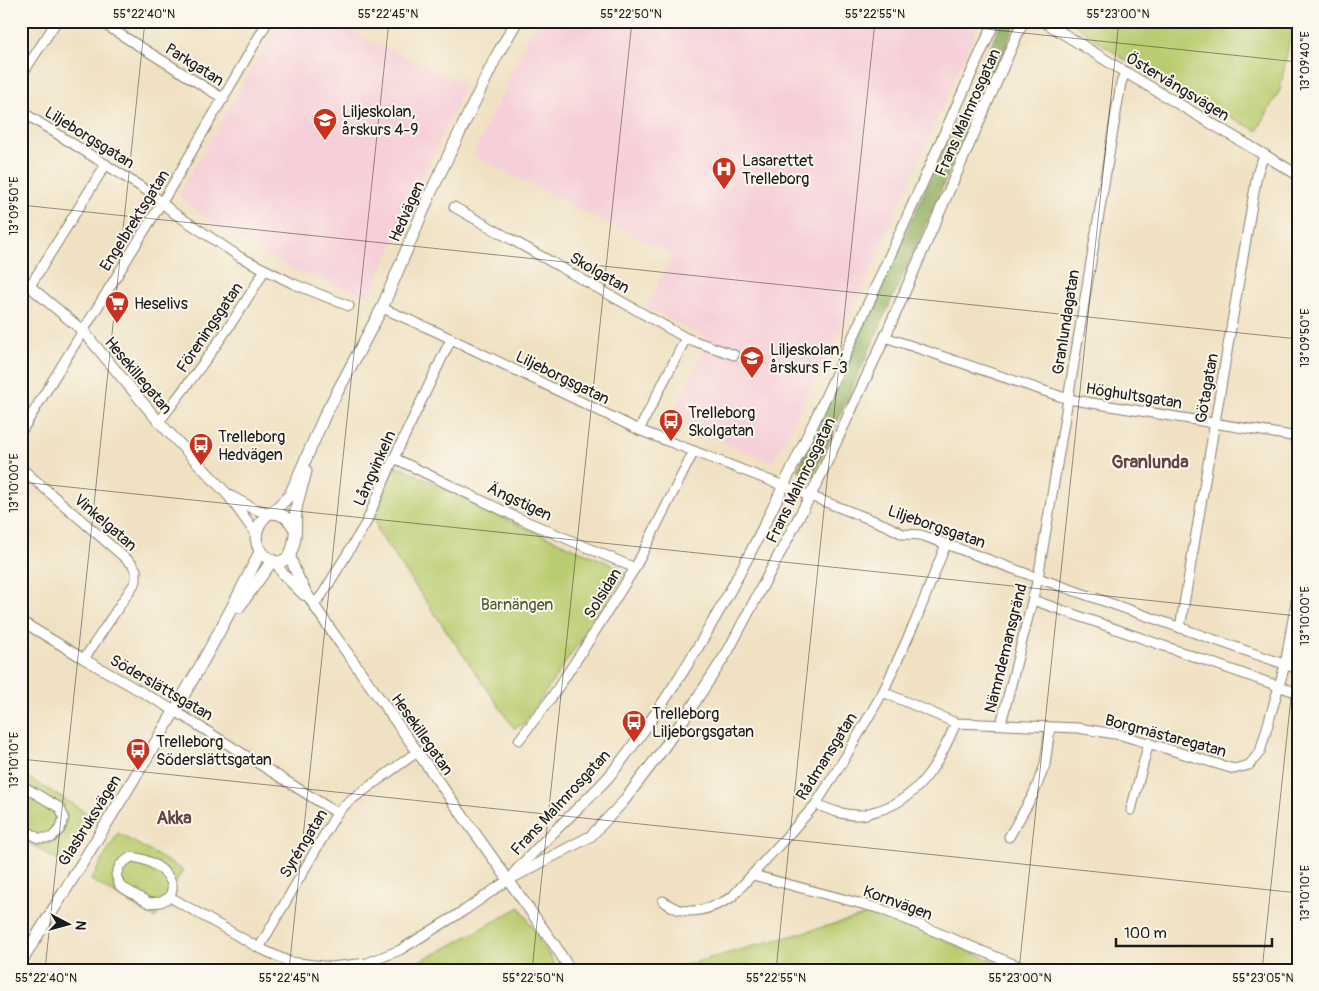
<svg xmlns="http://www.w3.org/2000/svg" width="1319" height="991" font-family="Pangolin,sans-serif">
  <rect width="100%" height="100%" fill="#fbf7ec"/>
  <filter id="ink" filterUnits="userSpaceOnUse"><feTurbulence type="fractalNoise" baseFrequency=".02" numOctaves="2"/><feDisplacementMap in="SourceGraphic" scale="10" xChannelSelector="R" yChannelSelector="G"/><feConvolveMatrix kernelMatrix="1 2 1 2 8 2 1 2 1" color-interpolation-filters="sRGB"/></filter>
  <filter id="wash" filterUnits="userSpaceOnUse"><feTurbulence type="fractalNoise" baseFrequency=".0096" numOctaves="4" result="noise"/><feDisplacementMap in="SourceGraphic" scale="20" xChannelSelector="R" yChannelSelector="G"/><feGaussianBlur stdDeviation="1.12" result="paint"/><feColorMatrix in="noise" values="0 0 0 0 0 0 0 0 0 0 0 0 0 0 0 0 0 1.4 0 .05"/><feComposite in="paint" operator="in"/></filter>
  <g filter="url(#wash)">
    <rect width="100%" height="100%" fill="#f0e1c2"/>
    <g fill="#f6cfd8">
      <path d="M 280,21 L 329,21 L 465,85 L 370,296 L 301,274 L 226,232 L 178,196 Z"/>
      <path d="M 538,21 L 980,21 L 860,294 L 773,462 L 670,420 L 709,339 L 646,307 L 674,256 L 473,155 L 529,36 Z"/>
    </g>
    <g fill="#bacc6f" stroke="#6b7446">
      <path d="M 1069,21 L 1293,21 L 1280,90 L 1257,131 L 1128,62 Z"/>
      <path d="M 401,467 L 508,520 L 620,568 L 625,574 L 524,724 L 514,728 L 378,532 L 374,512 L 394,469 Z"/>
      <path d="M 21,773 L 95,818 L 66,866 L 21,838 Z"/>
      <path d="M 118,833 L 183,870 L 155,918 L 91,880 Z"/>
      <path d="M 520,907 L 558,970 L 399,970 L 437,953 Z"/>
      <path d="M 878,912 L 1014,970 L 667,970 Z"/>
    </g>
    <path fill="#93b062" stroke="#58663f" d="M 1002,21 L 1011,21 L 1015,25 L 813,476 L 798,470 Z"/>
  </g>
  <g filter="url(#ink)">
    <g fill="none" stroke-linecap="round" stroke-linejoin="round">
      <defs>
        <g id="minor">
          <path d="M 99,21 L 224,99"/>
          <path d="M 21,76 L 57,21"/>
          <path d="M 21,111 L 149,192 L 174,213 L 240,257 L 294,284 L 349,306"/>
          <path d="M 454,207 L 686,338 L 734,355"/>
          <path d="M 30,286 L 106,164"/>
          <path d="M 382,308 L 437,332 L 639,430 L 885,525 L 903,534 L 921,535 L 946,544 L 1038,578 L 1298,669"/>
          <path d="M 885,337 L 1068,399 L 1298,437"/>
          <path d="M 159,422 C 197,372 233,325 264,271"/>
          <path d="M 639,430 L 686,338"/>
          <path d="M 21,432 L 170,189 L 268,21"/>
          <path d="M 394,458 L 516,517 L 635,568"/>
          <path d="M 21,468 L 132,564 L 136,570 L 136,581 L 84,659"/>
          <path d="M 1033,600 L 1298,693"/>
          <path d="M 314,604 L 322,595 L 366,523 L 394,458 L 451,339"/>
          <path d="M 21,621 L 84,659 L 175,711 L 337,813"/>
          <path d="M 1180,628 L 1257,175 L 1260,165 L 1265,155"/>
          <path d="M 883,692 L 956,723 L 1078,728 L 1121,735 L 1234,769 L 1249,765 L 1260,752 L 1285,665 L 1298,590"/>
          <path d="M 1001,724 L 1038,578 L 1121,83 L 1125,72"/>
          <path d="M 519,740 L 549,701 L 585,647 L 635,568 L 694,451"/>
          <path d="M 21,785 L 60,808 L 64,818 L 60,829 L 51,838 L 38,838 L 21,827"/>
          <path d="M 816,804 C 830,810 845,816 861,815 C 866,815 871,812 876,811 C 919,800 940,761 956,723"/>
          <path d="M 1131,810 L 1149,742"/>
          <path d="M 1009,837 L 1033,795 L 1045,765 L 1050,728"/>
          <path d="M 131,857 C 146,858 168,869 172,885 C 173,889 171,893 170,897 L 161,902 L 149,903 L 120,886 L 116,875 L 120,865 Z"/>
          <path d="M 753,875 L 881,909 L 1028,970"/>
          <path d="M 170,897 L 259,948 L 290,962 L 331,967 L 367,963 L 400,950 L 465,910 L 508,880"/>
          <path d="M 663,901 C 667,904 672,907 677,909 C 696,915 717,906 732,897 L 816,804 L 846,756 L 883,692 L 916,620 L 946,544"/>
          <path d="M 259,948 L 337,813 L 348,802 L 417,752"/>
        </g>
        <g id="tertiary">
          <path d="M 1043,21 L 1125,72 L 1298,175"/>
          <path d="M 21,279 L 83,331 L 159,422 L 229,496 L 257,535"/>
          <path d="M 232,497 L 254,509 L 269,513"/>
          <path d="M 290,554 C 297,589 339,640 360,671 C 425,763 491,854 556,947 L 570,970"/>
          <path d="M 276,562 L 283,574 L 304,595"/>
          <path d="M 515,872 C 543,841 573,814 602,784 C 621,764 637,740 653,717 C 717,625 766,524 814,422 C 876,290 934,155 995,21"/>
          <path d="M 508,880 L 591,836 L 623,802 L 658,756 L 688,713 L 728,651 L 817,483 L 885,337 L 1023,21"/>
        </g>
        <g id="secondary">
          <path d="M 272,513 L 290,495 L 325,415 L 382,308 L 431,192 L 497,55 L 517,21"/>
          <path d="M 294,528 C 289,518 281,512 269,513 C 250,530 252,552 276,562 C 283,562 288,559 291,552 C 297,540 295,523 296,509 C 298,497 303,484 306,471"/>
          <path d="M 239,607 L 272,561"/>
          <path d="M 21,962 C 103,827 191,695 260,552"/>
        </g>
      </defs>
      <use href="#minor" stroke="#867e6f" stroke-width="11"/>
      <use href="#tertiary" stroke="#867e6f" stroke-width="12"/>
      <use href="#secondary" stroke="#867e6f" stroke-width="13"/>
      <use href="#minor" stroke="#fff" stroke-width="9"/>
      <use href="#tertiary" stroke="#fff" stroke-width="10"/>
      <use href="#secondary" stroke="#fff" stroke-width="11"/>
    </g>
  </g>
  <path fill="none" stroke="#1c1c1c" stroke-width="1" stroke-opacity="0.45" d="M 910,21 L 1298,62M 21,205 L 1298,339M 21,482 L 1298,616M 21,759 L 1298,893M 45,970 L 145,21M 289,970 L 389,21M 532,970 L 632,21M 776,970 L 875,21M 1019,970 L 1119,21M 1262,970 L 1298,632"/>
  <defs>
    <symbol id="school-pin" viewBox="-11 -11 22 30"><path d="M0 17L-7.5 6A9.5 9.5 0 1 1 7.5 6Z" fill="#c8321e" stroke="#fbf7ec"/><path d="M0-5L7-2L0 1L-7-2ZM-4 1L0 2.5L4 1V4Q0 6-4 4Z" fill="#fff"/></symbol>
    <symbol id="hospital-pin" viewBox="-11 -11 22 30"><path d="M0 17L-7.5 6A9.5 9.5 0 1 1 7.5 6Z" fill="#c8321e" stroke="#fbf7ec"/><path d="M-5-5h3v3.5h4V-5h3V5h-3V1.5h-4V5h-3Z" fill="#fff"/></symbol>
    <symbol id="supermarket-pin" viewBox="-11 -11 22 30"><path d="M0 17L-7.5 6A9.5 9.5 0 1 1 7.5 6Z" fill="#c8321e" stroke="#fbf7ec"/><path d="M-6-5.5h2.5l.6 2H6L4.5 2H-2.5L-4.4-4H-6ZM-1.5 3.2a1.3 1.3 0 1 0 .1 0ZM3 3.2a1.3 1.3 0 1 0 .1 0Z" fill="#fff"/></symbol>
    <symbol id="bus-pin" viewBox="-11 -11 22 30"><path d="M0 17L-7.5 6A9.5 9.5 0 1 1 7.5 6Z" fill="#c8321e" stroke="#fbf7ec"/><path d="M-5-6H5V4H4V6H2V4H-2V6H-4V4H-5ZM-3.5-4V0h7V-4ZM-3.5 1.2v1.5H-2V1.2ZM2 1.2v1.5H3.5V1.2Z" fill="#fff"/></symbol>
  </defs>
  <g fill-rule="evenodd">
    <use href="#school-pin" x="311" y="106" width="28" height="38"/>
    <use href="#hospital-pin" x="710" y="155" width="28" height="38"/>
    <use href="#supermarket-pin" x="103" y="289" width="28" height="38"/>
    <use href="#school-pin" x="738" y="344" width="28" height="38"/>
    <use href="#bus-pin" x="657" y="407" width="28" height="38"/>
    <use href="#bus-pin" x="187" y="431" width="28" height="38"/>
    <use href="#bus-pin" x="620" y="708" width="28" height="38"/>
    <use href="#bus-pin" x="124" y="736" width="28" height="38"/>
  </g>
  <g text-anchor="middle" stroke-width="4" stroke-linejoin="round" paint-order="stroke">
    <g font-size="16" fill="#1c1c1c" stroke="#fbf7ec">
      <text transform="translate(195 64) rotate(32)" y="6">Parkgatan</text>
      <text transform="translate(1178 86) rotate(31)" y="6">Östervångsvägen</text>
      <text transform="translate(967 112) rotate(-66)" y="6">Frans Malmrosgatan</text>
      <text transform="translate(90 137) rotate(32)" y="6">Liljeborgsgatan</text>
      <text transform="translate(406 211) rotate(-66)" y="6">Hedvägen</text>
      <text transform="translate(134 220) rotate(-58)" y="6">Engelbrektsgatan</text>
      <text transform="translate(600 272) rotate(30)" y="6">Skolgatan</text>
      <text transform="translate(1065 322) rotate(-81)" y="6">Granlundagatan</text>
      <text transform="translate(209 327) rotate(-56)" y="6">Föreningsgatan</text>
      <text transform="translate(139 375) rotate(50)" y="6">Hesekillegatan</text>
      <text transform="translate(563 377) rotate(26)" y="6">Liljeborgsgatan</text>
      <text transform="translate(1206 388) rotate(-80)" y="6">Götagatan</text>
      <text transform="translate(1134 395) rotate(9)" y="6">Höghultsgatan</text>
      <text transform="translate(374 468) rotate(-66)" y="6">Långvinkeln</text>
      <text transform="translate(800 480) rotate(-64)" y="6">Frans Malmrosgatan</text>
      <text transform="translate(520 501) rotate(25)" y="6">Ängstigen</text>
      <text transform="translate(106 522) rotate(41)" y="6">Vinkelgatan</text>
      <text transform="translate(937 526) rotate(19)" y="6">Liljeborgsgatan</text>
      <text transform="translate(602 593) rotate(-58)" y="6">Solsidan</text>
      <text transform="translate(1005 648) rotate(-76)" y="6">Nämndemansgränd</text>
      <text transform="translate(162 687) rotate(30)" y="6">Söderslättsgatan</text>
      <text transform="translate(423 734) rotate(55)" y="6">Hesekillegatan</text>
      <text transform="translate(1166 735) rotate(15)" y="6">Borgmästaregatan</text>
      <text transform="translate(826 756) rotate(-58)" y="6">Rådmansgatan</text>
      <text transform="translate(560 802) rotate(-47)" y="6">Frans Malmrosgatan</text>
      <text transform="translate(89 820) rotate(-58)" y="6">Glasbruksvägen</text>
      <text transform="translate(303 843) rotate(-59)" y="6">Syréngatan</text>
      <text transform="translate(898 902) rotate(20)" y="6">Kornvägen</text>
    </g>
    <g font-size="16" fill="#1c1c1c" stroke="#fbf7ec" text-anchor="start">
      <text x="342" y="117">Liljeskolan,<tspan x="342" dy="18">årskurs 4-9</tspan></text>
      <text x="742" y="166">Lasarettet<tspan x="742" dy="18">Trelleborg</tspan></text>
      <text x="134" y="309">Heselivs</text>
      <text x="770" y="355">Liljeskolan,<tspan x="770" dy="18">årskurs F-3</tspan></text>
      <text x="688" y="418">Trelleborg<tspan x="688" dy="18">Skolgatan</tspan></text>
      <text x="218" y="442">Trelleborg<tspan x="218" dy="18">Hedvägen</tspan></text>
      <text x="652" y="719">Trelleborg<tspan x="652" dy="18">Liljeborgsgatan</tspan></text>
      <text x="156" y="747">Trelleborg<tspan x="156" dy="18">Söderslättsgatan</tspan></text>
    </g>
    <g font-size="16" fill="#535a39" stroke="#fbf7ec">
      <text x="517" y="610">Barnängen</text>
    </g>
    <g font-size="18" font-weight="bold" fill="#614542" stroke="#fbf7ec">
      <text x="1150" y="468">Granlunda</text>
      <text x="174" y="824">Akka</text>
    </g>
  </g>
  <rect width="1319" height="991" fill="none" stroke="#fbf7ec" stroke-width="55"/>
  <g transform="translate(68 924) rotate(96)" stroke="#fbf7ec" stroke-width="4" paint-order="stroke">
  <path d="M0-4L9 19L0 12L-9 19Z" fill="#1c1c1c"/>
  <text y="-8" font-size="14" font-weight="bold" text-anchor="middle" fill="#1c1c1c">N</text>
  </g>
  <path d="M1116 938v8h156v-8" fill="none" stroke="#1c1c1c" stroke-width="2.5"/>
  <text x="1124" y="938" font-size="15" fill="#1c1c1c" stroke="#fbf7ec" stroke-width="4" paint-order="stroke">100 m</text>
  <rect x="28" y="28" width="1264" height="936" fill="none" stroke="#1c1c1c" stroke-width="2"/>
  <g font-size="12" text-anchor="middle" fill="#1c1c1c">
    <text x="144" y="18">55°22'40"N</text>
    <text x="388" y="18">55°22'45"N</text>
    <text x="631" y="18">55°22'50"N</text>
    <text x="875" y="18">55°22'55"N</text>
    <text x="1118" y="18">55°23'00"N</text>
    <text transform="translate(1305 61) rotate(-90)" y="4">13°09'40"E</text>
    <text transform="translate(14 206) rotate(-90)" y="4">13°09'50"E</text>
    <text transform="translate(1305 338) rotate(-90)" y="4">13°09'50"E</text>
    <text transform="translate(14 483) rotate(-90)" y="4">13°10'00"E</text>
    <text transform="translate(1305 616) rotate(-90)" y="4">13°10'00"E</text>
    <text transform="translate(14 760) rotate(-90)" y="4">13°10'10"E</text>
    <text transform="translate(1305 893) rotate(-90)" y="4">13°10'10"E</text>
    <text x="46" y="982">55°22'40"N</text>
    <text x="289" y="982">55°22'45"N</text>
    <text x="533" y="982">55°22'50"N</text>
    <text x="776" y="982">55°22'55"N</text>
    <text x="1020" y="982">55°23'00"N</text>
    <text x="1263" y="982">55°23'05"N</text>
  </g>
</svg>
